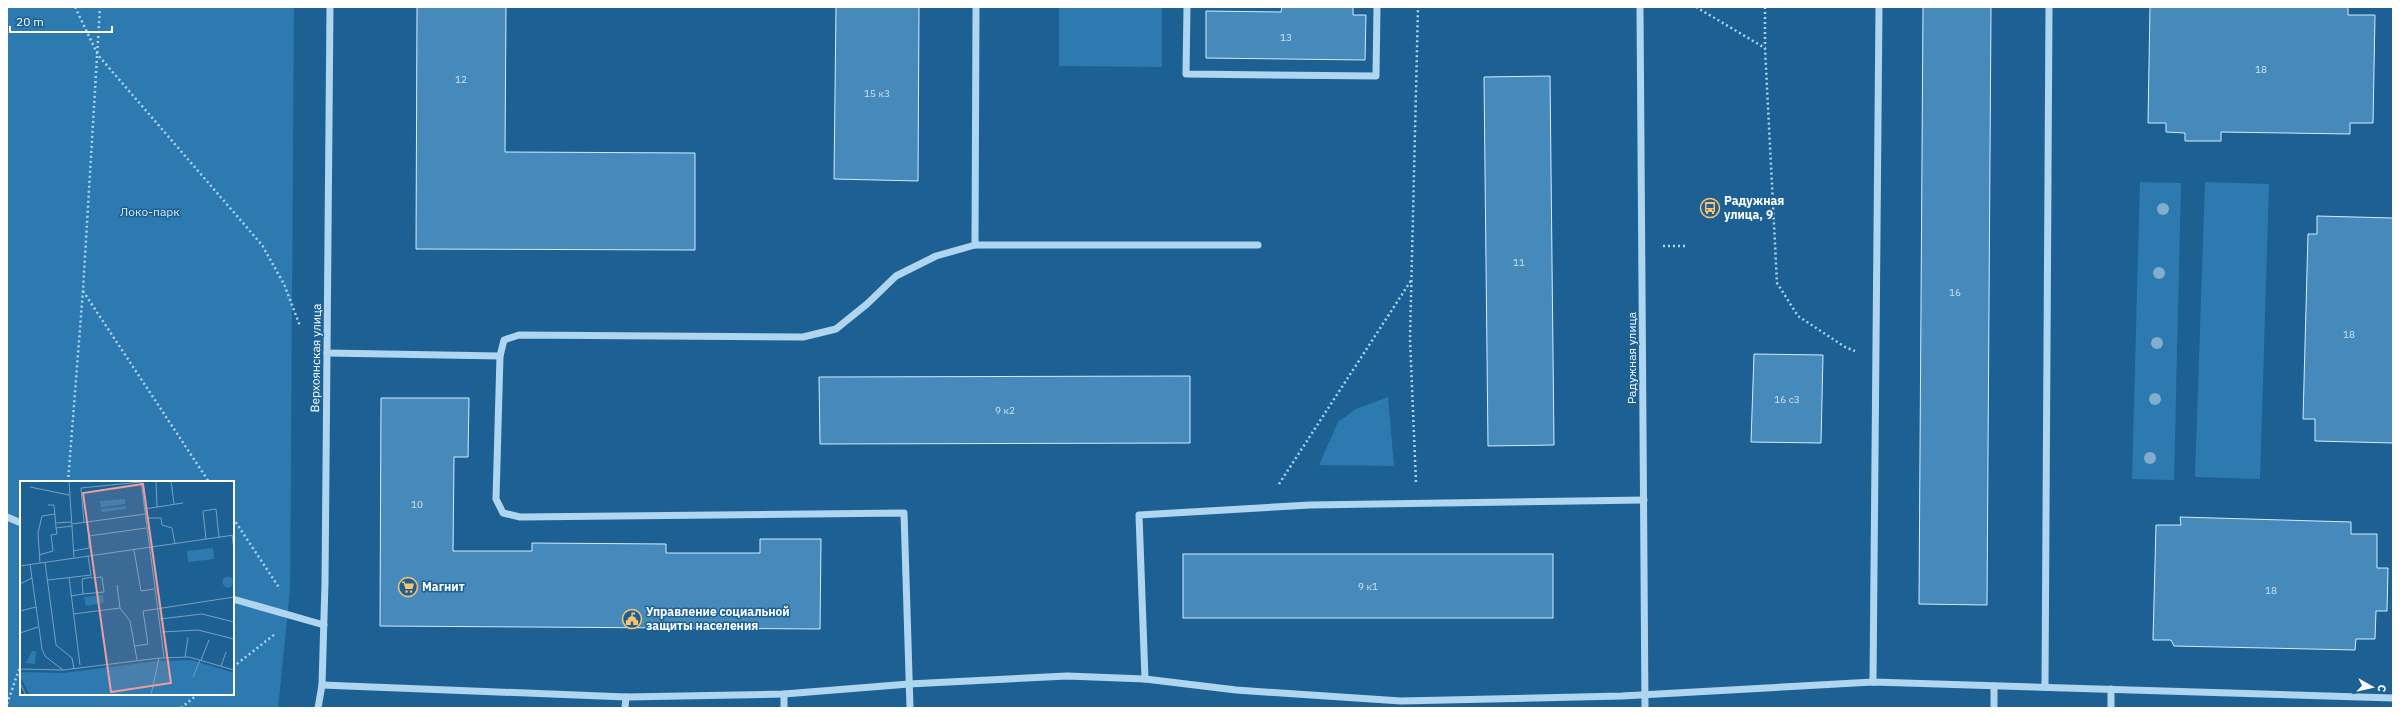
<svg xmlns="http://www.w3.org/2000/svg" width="2400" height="715" font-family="'IBM Plex Sans',sans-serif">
  <rect width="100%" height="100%" fill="#1d6194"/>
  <g fill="#2d7ab0" fill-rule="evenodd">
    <path d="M 7,7 L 294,7 L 290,590 L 278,708 L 7,708 ZM 21,482 L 233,482 L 233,694 L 21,694 Z"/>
    <path d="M 1059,7 L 1162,7 L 1162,67 L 1059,66 Z"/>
    <path d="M 2140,182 L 2181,183 L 2174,480 L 2132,479 Z"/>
    <path d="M 2205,182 L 2269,184 L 2260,479 L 2195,477 Z"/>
    <path d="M 1388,397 L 1394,466 L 1319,465 L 1338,422 L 1356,409 Z"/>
  </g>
  <g fill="#458abb" stroke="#d5ebfa">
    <path d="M 417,7 L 506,7 L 505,152 L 695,153 L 695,250 L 416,249 Z"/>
    <path d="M 836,7 L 919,7 L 918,181 L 834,179 Z"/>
    <path d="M 1282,7 L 1353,7 L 1353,15 L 1366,15 L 1365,60 L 1206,58 L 1206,11 L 1281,12 Z"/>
    <path d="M 1923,7 L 1991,7 L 1987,605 L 1919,604 Z"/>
    <path d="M 2150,7 L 2348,7 L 2348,15 L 2375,15 L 2373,123 L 2350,123 L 2350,134 L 2221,132 L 2221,141 L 2185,141 L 2185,133 L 2166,132 L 2166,123 L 2148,123 Z"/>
    <path d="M 1550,76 L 1554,445 L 1488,446 L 1484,77 Z"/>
    <path d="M 2317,216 L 2393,218 L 2393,443 L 2315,441 L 2315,419 L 2303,419 L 2308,234 L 2317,234 Z"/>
    <path d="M 1754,354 L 1823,355 L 1821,443 L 1751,442 Z"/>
    <path d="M 1190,376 L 1190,443 L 820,444 L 819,377 Z"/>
    <path d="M 381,398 L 469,398 L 468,457 L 454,457 L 453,551 L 532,551 L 532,543 L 666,544 L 666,553 L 760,553 L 760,539 L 821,539 L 820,629 L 380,626 Z"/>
    <path d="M 2180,517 L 2351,522 L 2351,534 L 2377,534 L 2377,568 L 2388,568 L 2387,611 L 2376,611 L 2375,639 L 2356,639 L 2355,650 L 2174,646 L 2171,640 L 2153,640 L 2156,525 L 2181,525 Z"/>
    <rect x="1183" y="554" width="370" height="64"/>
  </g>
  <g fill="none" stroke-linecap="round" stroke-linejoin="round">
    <g stroke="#afd5ef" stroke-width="2.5" stroke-dasharray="2 3" stroke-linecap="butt">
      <path d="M 75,7 L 98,55 L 262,245 L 284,284 L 300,326"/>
      <path d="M 1696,7 L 1765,48 L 1777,283 L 1798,316 L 1845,347 L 1855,351"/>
      <path d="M 1765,7 L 1765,47"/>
      <path d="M 1663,246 L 1688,246"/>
      <path d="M 83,291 L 209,482"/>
      <path d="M 68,482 L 83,290 L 100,7"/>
      <path d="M 1416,482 L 1410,339 L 1418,7"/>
      <path d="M 1279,484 L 1412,279"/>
      <path d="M 233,518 L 280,589"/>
      <path d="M 233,667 L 275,634"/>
      <path d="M 7,704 L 21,664"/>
      <path d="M 181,708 L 198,694"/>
    </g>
    <g stroke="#afd5ef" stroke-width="7">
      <path d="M 1187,7 L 1186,74 L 1376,76 L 1377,7"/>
      <path d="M 1640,7 L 1645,708"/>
      <path d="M 975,245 L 976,7"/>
      <path d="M 327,353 L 500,356"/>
      <path d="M 7,517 L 21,523"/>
      <path d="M 233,599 L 324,625"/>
      <path d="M 1145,679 L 1139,515 L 1310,505 L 1644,500"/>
      <path d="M 1873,682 L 1879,7"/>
      <path d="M 322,685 L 626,697 L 784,694 L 909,684 L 1067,676 L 1145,679 L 1236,690 L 1401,701 L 1622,696 L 1873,682 L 2393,698"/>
      <path d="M 1994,686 L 1994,708"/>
      <path d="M 2045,687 L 2049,7"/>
      <path d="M 2111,689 L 2111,708"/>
      <path d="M 318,708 L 322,685 L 325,583 L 330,7"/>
      <path d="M 625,708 L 626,697"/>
      <path d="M 784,708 L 784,694"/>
      <path d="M 910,708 L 904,513 L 520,517 L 503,513 L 496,499 L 500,356 L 504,340 L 519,335 L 803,337 L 836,329 L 867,304 L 896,276 L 936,256 L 975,245 L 1258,245"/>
    </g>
  </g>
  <g fill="#82adcc">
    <circle cx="2163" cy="209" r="6"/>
    <circle cx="2159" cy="273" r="6"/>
    <circle cx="2157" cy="343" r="6"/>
    <circle cx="2155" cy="399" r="6"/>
    <circle cx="2150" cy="458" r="6"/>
  </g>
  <defs>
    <symbol id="bus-ring" viewBox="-11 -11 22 22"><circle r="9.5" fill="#1d6194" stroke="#fec16d" stroke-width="1.5"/><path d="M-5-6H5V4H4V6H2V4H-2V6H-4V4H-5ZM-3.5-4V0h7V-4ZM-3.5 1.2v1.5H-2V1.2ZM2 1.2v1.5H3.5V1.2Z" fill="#fec16d"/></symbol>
    <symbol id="supermarket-ring" viewBox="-11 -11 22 22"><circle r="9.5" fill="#1d6194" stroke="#fec16d" stroke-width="1.5"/><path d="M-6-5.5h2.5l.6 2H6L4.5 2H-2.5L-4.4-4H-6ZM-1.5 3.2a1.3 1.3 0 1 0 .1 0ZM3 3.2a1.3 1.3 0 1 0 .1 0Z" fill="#fec16d"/></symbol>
    <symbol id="civic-ring" viewBox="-11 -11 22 22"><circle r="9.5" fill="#1d6194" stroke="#fec16d" stroke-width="1.5"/><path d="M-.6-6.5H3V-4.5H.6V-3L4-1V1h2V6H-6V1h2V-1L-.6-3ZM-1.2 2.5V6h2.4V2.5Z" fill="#fec16d"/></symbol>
  </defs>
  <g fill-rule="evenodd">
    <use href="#bus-ring" x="1699" y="197" width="22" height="22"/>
    <use href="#supermarket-ring" x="397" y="576" width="22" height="22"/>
    <use href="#civic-ring" x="621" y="608" width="22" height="22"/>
  </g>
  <g text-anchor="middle" stroke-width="3" stroke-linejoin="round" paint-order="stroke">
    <g font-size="10" fill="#d0e2ee">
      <text x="1286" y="41">13</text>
      <text x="2261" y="73">18</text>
      <text x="461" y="83">12</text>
      <text x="877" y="97">15 к3</text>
      <text x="1519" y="266">11</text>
      <text x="1955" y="296">16</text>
      <text x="2349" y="338">18</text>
      <text x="1787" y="403">16 с3</text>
      <text x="1005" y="414">9 к2</text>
      <text x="417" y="508">10</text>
      <text x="1368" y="590">9 к1</text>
      <text x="2271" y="594">18</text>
    </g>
    <g font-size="12" font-weight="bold" fill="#fff" stroke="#1d6194" text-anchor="start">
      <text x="1724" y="205">Радужная<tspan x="1724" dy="14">улица, 9</tspan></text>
      <text x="422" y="591">Магнит</text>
      <text x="646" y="616">Управление социальной<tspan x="646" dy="14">защиты населения</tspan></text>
    </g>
    <g font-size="12" fill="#d5ebfa" stroke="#1d6194">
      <text x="150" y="216">Локо-парк</text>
    </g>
    <g font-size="12" fill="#fff" stroke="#1d6194">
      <text transform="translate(316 358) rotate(-89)" y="4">Верхоянская улица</text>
      <text transform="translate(1632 358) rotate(-90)" y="4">Радужная улица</text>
    </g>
  </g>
  <g transform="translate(20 481)">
    <rect width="214" height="214" fill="#1d6194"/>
    <path d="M 105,18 L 105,23 L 81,26 L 80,20 ZM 106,25 L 106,28 L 82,31 L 81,28 ZM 193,67 L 194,78 L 168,81 L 167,70 ZM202.5 101a5.5 5.5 0 1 1 11 0a5.5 5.5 0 1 1-11 0ZM 83,114 L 84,122 L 66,125 L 64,116 ZM 12,170 L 16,170 L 15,183 L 6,182 ZM 171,179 L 214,192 L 214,214 L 10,214 L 0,195 L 0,191 L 43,192 L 137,180 Z" fill="#2d7ab0"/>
    <path fill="none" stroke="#77a0bf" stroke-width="1" d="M 49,0 L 54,77M 121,0 L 144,176M 136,0 L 137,26M 151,0 L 154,23M 10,6 L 49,14M 28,24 L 34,24 L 36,47M 124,28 L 163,22M 125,37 L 141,37 L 142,44 L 152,47 L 155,63M 64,41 L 61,7 L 121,1M 36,42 L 51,41M 52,43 L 125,33M 212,54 L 214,69M 186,58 L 183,30 L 196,28 L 199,56M 114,69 L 121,110 L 134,108M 53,70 L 69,67 L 69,55 L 126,47M 19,74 L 33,70 L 31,54 L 37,53 L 36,47 L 52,45M 25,81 L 36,164 L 52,177 L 54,188M 20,82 L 18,52 L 22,35 L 35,33M 10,83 L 22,168 L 25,175 L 43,189M 0,85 L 214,54M 49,96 L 60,184M 28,99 L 71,94 L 68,75M 0,103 L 12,97M 97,104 L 100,127 L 110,140 L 117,179M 63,113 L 84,111 L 82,96 L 71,97M 51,115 L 63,113 L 62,98 L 71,96M 0,130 L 16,126M 53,133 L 100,127M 140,138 L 182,133 L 214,141M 142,151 L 178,149 L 214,158M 0,152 L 18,146M 115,165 L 128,163 L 123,130 L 214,116M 165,176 L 168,156M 181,179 L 189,159M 201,185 L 206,171M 0,188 L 43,189 L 139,177 L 169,176 L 214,189M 173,196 L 180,179M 0,202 L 6,214M 131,214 L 139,177"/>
    <path fill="#ed9e9e" fill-opacity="0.15" stroke="#ed9e9e" stroke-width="2" d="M 123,3 L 151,202 L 91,211 L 63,12 Z"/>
    <rect width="214" height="214" fill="none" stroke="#fff" stroke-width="2"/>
  </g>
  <rect width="2400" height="715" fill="none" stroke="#ffffff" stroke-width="16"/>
  <g transform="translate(2372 687) rotate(98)" stroke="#1d6194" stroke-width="3" paint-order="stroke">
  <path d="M0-3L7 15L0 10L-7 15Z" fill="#ffffff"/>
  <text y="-6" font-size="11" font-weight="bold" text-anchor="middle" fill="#ffffff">С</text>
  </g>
  <path d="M10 26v6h102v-6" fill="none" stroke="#ffffff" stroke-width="2"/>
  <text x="16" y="26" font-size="12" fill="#ffffff" stroke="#1d6194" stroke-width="3" paint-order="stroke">20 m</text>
</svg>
